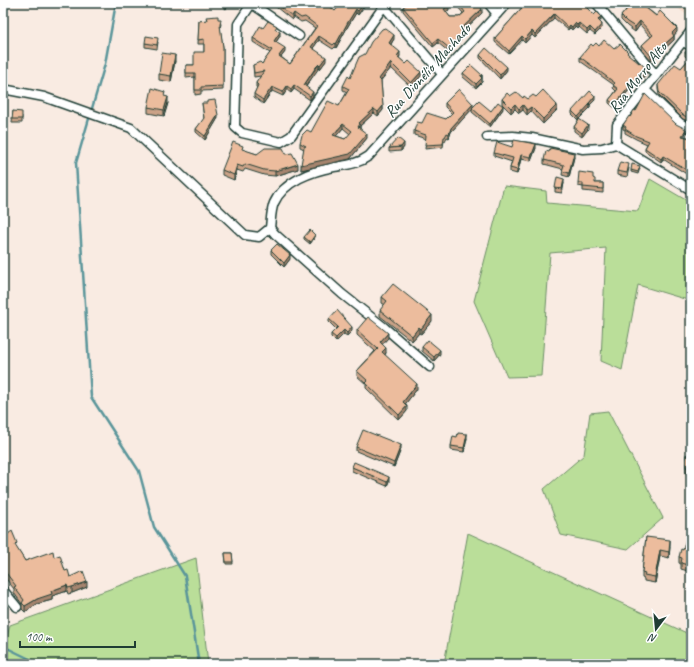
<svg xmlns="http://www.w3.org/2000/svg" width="694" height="667" font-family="Caveat,sans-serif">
  <rect width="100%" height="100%" fill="#f9ebe2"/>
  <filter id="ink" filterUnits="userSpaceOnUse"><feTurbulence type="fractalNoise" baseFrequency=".025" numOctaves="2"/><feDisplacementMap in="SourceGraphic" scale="8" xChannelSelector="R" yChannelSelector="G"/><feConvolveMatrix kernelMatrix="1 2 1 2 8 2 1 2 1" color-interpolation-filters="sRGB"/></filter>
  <g filter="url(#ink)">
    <path fill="#f5ddcd" d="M 671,3 L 691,3 L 691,18 Z"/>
    <g fill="#bade99" stroke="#6c8e66">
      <path d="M 650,179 L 691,203 L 691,301 L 638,285 L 622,370 L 601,361 L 606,248 L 550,253 L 541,376 L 507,377 L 474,301 L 504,186 L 546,191 L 547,203 L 638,211 Z"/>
      <path d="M 608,411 L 663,518 L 628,549 L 561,535 L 544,489 L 584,455 L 590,413 Z"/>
      <path d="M 468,533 L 691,635 L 691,664 L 444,664 Z"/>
      <path d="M 196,558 L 208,664 L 3,664 L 3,653 L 10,625 Z"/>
    </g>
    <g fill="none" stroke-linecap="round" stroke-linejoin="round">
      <g stroke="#5a959a" stroke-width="2.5">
        <path d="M 116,3 L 105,64 L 76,163 L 91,397 L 139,471 L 154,527 L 185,576 L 199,664"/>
        <path d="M 3,646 L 40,664"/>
      </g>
      <defs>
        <g id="minor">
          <path d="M 252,3 L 238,24 L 235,127 L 242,133 L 281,142 L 291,136 L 384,6"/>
          <path d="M 381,3 L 442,74"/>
          <path d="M 488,3 L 497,14"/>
          <path d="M 596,3 L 656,75"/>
          <path d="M 252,4 L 299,36"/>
          <path d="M 683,42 L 691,46"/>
          <path d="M 3,89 L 44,97 L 131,128 L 245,235 L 259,237 L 270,228 C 271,220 271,210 274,203 C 284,181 312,171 334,167 C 347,165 358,164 369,156 L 507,3"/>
          <path d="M 644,89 L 680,123 L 691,129"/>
          <path d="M 487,137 L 513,136 L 532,138 L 583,149 L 602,148 L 616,144 L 691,190"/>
          <path d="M 616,144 L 617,125 L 691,31"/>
          <path d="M 270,228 L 275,234 L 342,294 L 385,328 L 430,367"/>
          <path d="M 3,590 L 17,607"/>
        </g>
      </defs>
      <use href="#minor" stroke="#1f3d34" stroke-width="11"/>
      <use href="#minor" stroke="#fff" stroke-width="8"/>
    </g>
    <g fill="#cba287" stroke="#1f3d34" fill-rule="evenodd">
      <path d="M 218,3 L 231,3 L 226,9 Z"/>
      <path d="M 271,3 L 326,3 L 335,11 L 365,3 L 365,5 L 358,15 L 356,13 L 348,26 L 336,48 L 335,47 L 333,49 L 319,40 L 313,48 L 326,61 L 320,69 L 319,68 L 316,71 L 306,87 L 313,96 L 310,100 L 294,89 L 291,93 L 287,90 L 283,96 L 272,91 L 263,104 L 254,97 L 254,94 L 257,88 L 256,87 L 256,83 L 261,76 L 254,77 L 253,65 L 262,64 L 270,53 L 253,42 L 253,38 L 263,28 L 277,30 L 280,36 L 276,42 L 285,52 L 281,57 L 290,64 L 315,28 L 305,21 L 301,22 L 294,17 L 292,20 Z"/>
      <path d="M 456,3 L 478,3 L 482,13 L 462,32 L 463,37 L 449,52 L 438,43 L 433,47 L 403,11 L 403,7 L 449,10 L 446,12 L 450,17 L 459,17 L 463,13 L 456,5 Z"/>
      <path d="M 526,3 L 590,7 L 587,9 L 601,20 L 599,22 L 602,28 L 595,35 L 590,31 L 587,34 L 579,27 L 577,29 L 575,27 L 572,30 L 570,28 L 568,30 L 554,18 L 535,38 L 532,35 L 525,43 L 522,40 L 509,54 L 495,42 L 495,38 Z"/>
      <path d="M 610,3 L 616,3 L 614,6 Z"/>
      <path d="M 616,3 L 640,3 L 677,32 L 674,35 L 674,40 L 651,61 L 642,50 L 642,45 L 651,37 L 640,25 L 635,32 L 627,26 L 621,20 L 621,16 L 626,10 Z"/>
      <path d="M 218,19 L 221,24 L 220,28 L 223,47 L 223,90 L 201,91 L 201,94 L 195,95 L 195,77 L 186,78 L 186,65 L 194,65 L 204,52 L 204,44 L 198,44 L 199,21 Z"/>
      <path d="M 394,39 L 391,44 L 400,56 L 399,58 L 406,64 L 421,76 L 411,87 L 391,68 L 381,80 L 383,110 L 378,116 L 374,113 L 360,126 L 360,129 L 367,138 L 350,159 L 301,170 L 304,149 L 300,147 L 300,143 L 311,132 L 339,106 L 347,92 L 343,90 L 343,86 L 350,78 ZM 343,128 L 350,134 L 345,139 L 336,136 Z"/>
      <path d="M 158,42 L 157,49 L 145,47 L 145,43 Z"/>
      <path d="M 593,46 L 599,46 L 614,49 L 628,54 L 647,73 L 631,91 L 629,90 L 615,108 L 609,103 L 609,100 L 616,91 L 613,88 L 614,85 L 580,61 L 580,57 Z"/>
      <path d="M 691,47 L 691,122 L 683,119 L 659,95 L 658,89 L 658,85 L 681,68 L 689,59 L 685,56 L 685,52 Z"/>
      <path d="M 480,55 L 507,70 L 500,79 L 480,58 Z"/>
      <path d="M 175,61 L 171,82 L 159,80 L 159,74 Z"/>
      <path d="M 463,73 L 482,75 L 482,82 L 476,88 L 463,77 Z"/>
      <path d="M 536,97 L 557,110 L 543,124 L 531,111 L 527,115 L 523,110 L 519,113 L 515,109 L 511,113 L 502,104 L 502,99 L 523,98 L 528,99 Z"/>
      <path d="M 595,100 L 590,105 L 590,108 L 579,119 L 588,129 L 582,137 L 574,131 L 574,127 L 579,119 L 578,120 L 572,114 L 572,111 Z"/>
      <path d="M 168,103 L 164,116 L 148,113 L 148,107 Z"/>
      <path d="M 202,103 L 218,118 L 205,140 L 196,132 L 196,129 L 204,119 Z"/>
      <path d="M 445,103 L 491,111 L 503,109 L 490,127 L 472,112 L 472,109 L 451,132 L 449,138 L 447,137 L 445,141 L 444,141 L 443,147 L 425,149 L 426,139 L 414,135 L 414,131 L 422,123 L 446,119 L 452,114 L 445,107 Z"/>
      <path d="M 13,111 L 22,116 L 22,123 L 12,123 Z"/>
      <path d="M 630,117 L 686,132 L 683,136 L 691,138 L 691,183 L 687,180 L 687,177 L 688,175 L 663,159 L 661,162 L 645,151 L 645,148 L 647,144 L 636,139 L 625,133 L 625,130 L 623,129 L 623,125 Z"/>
      <path d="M 404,147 L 401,151 L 389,152 L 389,148 Z"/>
      <path d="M 512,147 L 536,148 L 531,161 L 521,159 L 517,174 L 510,172 L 510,168 L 512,162 L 494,156 L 494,153 Z"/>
      <path d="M 243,150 L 257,154 L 286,154 L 298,169 L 275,176 L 264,175 L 245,169 L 243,172 L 237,170 L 234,180 L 222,175 L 222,170 Z"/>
      <path d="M 574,157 L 569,177 L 562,175 L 563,169 L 544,164 L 544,160 Z"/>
      <path d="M 629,168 L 627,177 L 617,175 L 617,171 Z"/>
      <path d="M 640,168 L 638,174 L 631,172 L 631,170 Z"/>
      <path d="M 593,178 L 595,183 L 603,183 L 603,193 L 583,191 L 583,187 L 578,186 L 578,183 Z"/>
      <path d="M 564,183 L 562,193 L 555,192 L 555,188 Z"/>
      <path d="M 304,237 L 315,237 L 310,244 L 304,239 Z"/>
      <path d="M 271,250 L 290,259 L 284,267 L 271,254 Z"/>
      <path d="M 382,297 L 432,321 L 421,334 L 419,333 L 412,341 L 380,316 L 380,310 L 385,305 L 382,303 Z"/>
      <path d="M 329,319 L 352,331 L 347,336 L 344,334 L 336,342 L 331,337 L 331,334 L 336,329 L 329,322 Z"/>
      <path d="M 357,330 L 388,338 L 382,344 L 386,353 L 385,355 L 417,389 L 405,404 L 407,411 L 399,420 L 366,388 L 366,384 L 357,376 L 357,371 L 375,351 L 357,335 Z"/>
      <path d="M 422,347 L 440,354 L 434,361 L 422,351 Z"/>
      <path d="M 457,437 L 467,438 L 464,452 L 451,450 L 451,446 Z"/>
      <path d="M 356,447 L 401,449 L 394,467 L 356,451 Z"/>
      <rect x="686" y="455" width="5" height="18"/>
      <path d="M 352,467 L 389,481 L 387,486 L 352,471 Z"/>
      <path d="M 3,535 L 17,549 L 25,561 L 54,557 L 65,571 L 70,577 L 87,587 L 72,593 L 68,594 L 67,591 L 52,596 L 52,600 L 37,604 L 25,612 L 22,609 L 22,604 L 14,593 L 14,589 L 3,575 Z"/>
      <path d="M 646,537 L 670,546 L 669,558 L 660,556 L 655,583 L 644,581 L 644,579 L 642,578 L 642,572 Z"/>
      <path d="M 691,541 L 691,572 L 681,569 L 681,564 L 679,563 L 679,557 L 683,550 Z"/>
      <path d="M 225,553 L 232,553 L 233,564 L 226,564 Z"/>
    </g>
    <g fill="#a5846e" stroke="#1f3d34">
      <path d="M 228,3 L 231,3 L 226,9 L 226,5 Z"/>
      <path d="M 364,3 L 365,3 L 365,5 L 358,15 L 358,11 Z"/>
      <path d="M 590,3 L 590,7 L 586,11 L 586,7 Z"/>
      <path d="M 449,6 L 449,10 L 444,13 L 444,9 Z"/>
      <path d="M 356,9 L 356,13 L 348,26 L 336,48 L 336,44 L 348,22 Z"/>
      <path d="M 482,9 L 482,13 L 460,34 L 460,30 Z"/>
      <path d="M 294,13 L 294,17 L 292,20 L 292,16 Z"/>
      <path d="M 554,14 L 554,18 L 535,38 L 535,34 Z"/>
      <path d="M 601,16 L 601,20 L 598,24 L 598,20 Z"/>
      <path d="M 640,21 L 640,25 L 635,32 L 635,27 Z"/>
      <path d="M 575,23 L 575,27 L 572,30 L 572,27 Z"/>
      <path d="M 579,23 L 579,27 L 577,29 L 577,25 Z"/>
      <path d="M 602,24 L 602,28 L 595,35 L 595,32 Z"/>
      <path d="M 570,25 L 570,28 L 568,30 L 568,27 Z"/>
      <path d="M 590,27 L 590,31 L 587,34 L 587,30 Z"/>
      <path d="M 677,28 L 677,32 L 672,38 L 672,33 Z"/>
      <path d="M 532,31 L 532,35 L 525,43 L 525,39 Z"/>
      <path d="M 280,32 L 280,36 L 274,45 L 274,41 Z"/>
      <path d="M 463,33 L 463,37 L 449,52 L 449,48 Z"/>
      <path d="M 394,35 L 394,39 L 389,47 L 389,43 Z"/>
      <path d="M 319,36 L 319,40 L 311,51 L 311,47 Z"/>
      <path d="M 522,36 L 522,40 L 509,54 L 509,51 Z"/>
      <path d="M 674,36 L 674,40 L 651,61 L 651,56 Z"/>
      <path d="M 438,39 L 438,43 L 433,47 L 433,43 Z"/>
      <path d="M 285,48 L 285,52 L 279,60 L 279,56 Z"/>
      <path d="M 400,52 L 400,56 L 397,60 L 397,56 Z"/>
      <path d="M 175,55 L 175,61 L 171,82 L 171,76 Z"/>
      <path d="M 326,57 L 326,61 L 320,69 L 320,65 Z"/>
      <path d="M 391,63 L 391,68 L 379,83 L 379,79 Z"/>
      <path d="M 319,64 L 319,68 L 304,89 L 304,85 Z"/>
      <path d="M 507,67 L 507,70 L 500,79 L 500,75 Z"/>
      <path d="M 647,70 L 647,73 L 631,91 L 631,88 Z"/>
      <path d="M 421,72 L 421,76 L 411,87 L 411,83 Z"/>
      <path d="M 482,75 L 482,82 L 476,88 L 476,84 Z"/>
      <path d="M 294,85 L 294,89 L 291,93 L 291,89 Z"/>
      <path d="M 287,86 L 287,90 L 283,96 L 283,92 Z"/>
      <path d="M 272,87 L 272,91 L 263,104 L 263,100 Z"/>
      <path d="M 629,87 L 629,90 L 615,108 L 615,105 Z"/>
      <path d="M 313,92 L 313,96 L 310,100 L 310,96 Z"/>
      <path d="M 595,96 L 595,100 L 590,105 L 590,108 L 578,120 L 578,117 L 589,103 Z"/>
      <path d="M 168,97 L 168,103 L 164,116 L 164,110 Z"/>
      <path d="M 473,104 L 473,108 L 451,132 L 449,138 L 449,134 L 451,128 Z"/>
      <path d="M 515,104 L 515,109 L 511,113 L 511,108 Z"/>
      <path d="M 523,105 L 523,110 L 519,113 L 519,109 Z"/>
      <path d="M 557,105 L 557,110 L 543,124 L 543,119 Z"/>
      <path d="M 383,106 L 383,110 L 378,116 L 378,112 Z"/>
      <path d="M 503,106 L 503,109 L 490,127 L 490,124 Z"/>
      <path d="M 531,107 L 531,111 L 527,115 L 527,110 Z"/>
      <path d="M 374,109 L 374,113 L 360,126 L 360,129 L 358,127 L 359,123 Z"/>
      <path d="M 218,115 L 218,118 L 205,140 L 205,136 Z"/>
      <path d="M 343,124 L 343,128 L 333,140 L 333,135 Z"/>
      <path d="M 588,125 L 588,129 L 582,137 L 582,133 Z"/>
      <path d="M 686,129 L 686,132 L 682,140 L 682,136 Z"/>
      <path d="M 367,134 L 367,138 L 350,159 L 301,170 L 301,165 Z"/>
      <path d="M 404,143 L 404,147 L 401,151 L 401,147 Z"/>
      <path d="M 536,144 L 536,148 L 531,161 L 531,157 Z"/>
      <path d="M 574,153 L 574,157 L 569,177 L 569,173 Z"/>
      <path d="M 521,155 L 521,159 L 517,174 L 517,170 Z"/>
      <path d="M 663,156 L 663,159 L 661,162 L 661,159 Z"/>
      <path d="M 298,164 L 298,169 L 275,176 L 275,171 Z"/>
      <path d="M 237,165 L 237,170 L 234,180 L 234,175 Z"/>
      <path d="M 564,179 L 564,183 L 562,193 L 562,189 Z"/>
      <path d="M 315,235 L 315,237 L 310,244 L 310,242 Z"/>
      <path d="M 290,255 L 290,259 L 284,267 L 284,263 Z"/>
      <path d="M 432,315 L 432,321 L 421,334 L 421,329 Z"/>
      <path d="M 352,327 L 352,331 L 347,336 L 347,333 Z"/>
      <path d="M 419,327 L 419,333 L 412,341 L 412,336 Z"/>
      <path d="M 344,330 L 344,334 L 336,342 L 336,338 Z"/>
      <path d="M 388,333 L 388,338 L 380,347 L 380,342 Z"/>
      <path d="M 386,348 L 386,353 L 382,357 L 382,352 Z"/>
      <path d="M 440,350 L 440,354 L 434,361 L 434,357 Z"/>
      <path d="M 417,384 L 417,389 L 403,407 L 403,402 Z"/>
      <path d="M 407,406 L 407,411 L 399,420 L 399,415 Z"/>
      <path d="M 467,434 L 467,438 L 464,452 L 464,448 Z"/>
      <path d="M 401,445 L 401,449 L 394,467 L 394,463 Z"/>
      <path d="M 389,477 L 389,481 L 387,486 L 387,482 Z"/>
      <path d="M 670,540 L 670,546 L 669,558 L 669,552 Z"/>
      <path d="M 660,550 L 660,556 L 655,583 L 655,577 Z"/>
      <path d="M 87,582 L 87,587 L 72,593 L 72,587 Z"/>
      <path d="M 67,585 L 67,591 L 52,596 L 52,600 L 37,604 L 25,612 L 25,606 L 51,591 Z"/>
      <path d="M 5,607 L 5,612 L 3,613 L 3,609 Z"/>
    </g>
    <g fill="#ecbc9d" stroke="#1f3d34" fill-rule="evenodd">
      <path d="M 276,3 L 326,3 L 335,11 L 342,3 L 364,3 L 358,11 L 356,9 L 348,22 L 336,44 L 335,43 L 333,45 L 319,36 L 311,47 L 326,57 L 320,65 L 319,64 L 316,67 L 304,85 L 313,92 L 310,96 L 294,85 L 291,89 L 287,86 L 283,92 L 272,87 L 263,100 L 254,94 L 258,85 L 256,83 L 264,71 L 254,73 L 253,65 L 260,62 L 262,64 L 272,50 L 253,38 L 260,26 L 263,28 L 268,21 L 277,26 L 275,29 L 280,32 L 274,41 L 285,48 L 279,56 L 290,64 L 317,26 L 305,17 L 301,18 L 294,13 L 292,16 Z"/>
      <path d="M 409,3 L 446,3 L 449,6 L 444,9 L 450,17 L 459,17 L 465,12 L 458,3 L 478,3 L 482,9 L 460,30 L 463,33 L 449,48 L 438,39 L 433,43 L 403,7 Z"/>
      <path d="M 526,3 L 590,3 L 586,7 L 594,15 L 597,12 L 601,16 L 598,20 L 602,24 L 595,32 L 590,27 L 587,30 L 579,23 L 577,25 L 575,23 L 572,27 L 570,25 L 568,27 L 554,14 L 535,34 L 532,31 L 525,39 L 522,36 L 509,51 L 495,38 Z"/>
      <path d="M 622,3 L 640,3 L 656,16 L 660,11 L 677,28 L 672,33 L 674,36 L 651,56 L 642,45 L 653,35 L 640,21 L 635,27 L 627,22 L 621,16 L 628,8 Z"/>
      <path d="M 218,16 L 218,19 L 221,19 L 220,25 L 223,47 L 223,86 L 201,87 L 201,90 L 195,90 L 195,73 L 186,73 L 186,65 L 194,65 L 194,52 L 204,52 L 204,39 L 198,40 L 199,21 L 207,20 L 206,17 Z"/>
      <path d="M 385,28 L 394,35 L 389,43 L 400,52 L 397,56 L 406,64 L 409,61 L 421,72 L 411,83 L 391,63 L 379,79 L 381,81 L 383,106 L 378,112 L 374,109 L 359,123 L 360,124 L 358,127 L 367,134 L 350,154 L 301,165 L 304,147 L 306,146 L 300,143 L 302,135 L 307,130 L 311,132 L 328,101 L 339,106 L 349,89 L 343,86 L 348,76 L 350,78 L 359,57 L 365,54 L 371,42 L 382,29 ZM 343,124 L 352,131 L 345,139 L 333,135 Z"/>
      <path d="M 146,36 L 158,38 L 157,45 L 145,43 Z"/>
      <path d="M 604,40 L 614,49 L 620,44 L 628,52 L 627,53 L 639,63 L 640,62 L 647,70 L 631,88 L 629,87 L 615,105 L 609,100 L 618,89 L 613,85 L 615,83 L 580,57 L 591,44 L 593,46 L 596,43 L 599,46 Z"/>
      <path d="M 689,47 L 691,47 L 691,119 L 683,115 L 659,92 L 658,85 L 675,64 L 681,68 L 691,57 L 685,52 Z"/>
      <path d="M 486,48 L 507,67 L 500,75 L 480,55 Z"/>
      <path d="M 162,53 L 175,55 L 171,76 L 159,74 Z"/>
      <path d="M 471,65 L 482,75 L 480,76 L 482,78 L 476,84 L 463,73 Z"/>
      <path d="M 152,88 L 165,92 L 164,96 L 168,97 L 164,110 L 148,107 Z"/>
      <path d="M 459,89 L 473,104 L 451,128 L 449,134 L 447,133 L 445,137 L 444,137 L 443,144 L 425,145 L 426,135 L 414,131 L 417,122 L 422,123 L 427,113 L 446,119 L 453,112 L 445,103 Z"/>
      <path d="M 543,90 L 557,105 L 543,119 L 531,107 L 527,110 L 523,105 L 519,109 L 515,104 L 511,108 L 502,99 L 507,93 L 510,96 L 516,92 L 523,98 L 524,96 L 528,99 L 533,95 L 536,97 Z"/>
      <path d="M 590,91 L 595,96 L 589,103 L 590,104 L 578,117 L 572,111 Z"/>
      <path d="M 645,94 L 676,124 L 686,129 L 682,136 L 691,138 L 691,179 L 687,177 L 690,172 L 663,156 L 661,159 L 645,148 L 649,141 L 636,136 L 625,129 L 626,127 L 623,125 L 629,116 L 630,117 L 634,110 L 636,111 Z"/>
      <path d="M 215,100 L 218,115 L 205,136 L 196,129 L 204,118 L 202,103 L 207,103 L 207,101 Z"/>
      <path d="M 479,101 L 491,111 L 498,102 L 503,106 L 490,124 L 472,108 Z"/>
      <path d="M 13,111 L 22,112 L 22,119 L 12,119 Z"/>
      <path d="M 579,119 L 588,125 L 582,133 L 574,127 Z"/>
      <path d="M 398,138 L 404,143 L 401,147 L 389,148 Z"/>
      <path d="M 514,140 L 536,144 L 531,157 L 521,155 L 517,170 L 510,168 L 513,158 L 494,153 L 497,142 L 512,147 Z"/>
      <path d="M 233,142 L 243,146 L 242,149 L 257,154 L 265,148 L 283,148 L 286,154 L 292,153 L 298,164 L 275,171 L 264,170 L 245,164 L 243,167 L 237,165 L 234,175 L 222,170 Z"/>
      <path d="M 550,148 L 574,153 L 569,173 L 562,171 L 564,165 L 544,160 L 546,151 L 549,152 Z"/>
      <path d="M 620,162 L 629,164 L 627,173 L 617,171 Z"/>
      <path d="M 632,164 L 640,166 L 638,172 L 631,170 Z"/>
      <path d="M 579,172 L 593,174 L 593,178 L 595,179 L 595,183 L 603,183 L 603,189 L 583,187 L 583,183 L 578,183 Z"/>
      <path d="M 557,177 L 564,179 L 562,189 L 555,188 Z"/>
      <path d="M 310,230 L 315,235 L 310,242 L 304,237 Z"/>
      <path d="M 277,244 L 290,255 L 284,263 L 271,250 Z"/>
      <path d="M 393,284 L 432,315 L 421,329 L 419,327 L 412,336 L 380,310 L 387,301 L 382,297 Z"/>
      <path d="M 337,310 L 352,327 L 347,333 L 344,330 L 336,338 L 331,334 L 338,327 L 329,319 Z"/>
      <path d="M 368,317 L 388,333 L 380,342 L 386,348 L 382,352 L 417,384 L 403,402 L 407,406 L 399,415 L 366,383 L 368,381 L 357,371 L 378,349 L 357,330 Z"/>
      <path d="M 428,340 L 440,350 L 434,357 L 422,347 Z"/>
      <path d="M 363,430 L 401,445 L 394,463 L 356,447 Z"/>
      <path d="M 458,433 L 467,434 L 464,448 L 451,446 L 453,436 L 457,437 Z"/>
      <rect x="686" y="455" width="5" height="12"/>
      <path d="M 354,462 L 389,477 L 387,482 L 352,467 Z"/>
      <path d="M 12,531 L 17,543 L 15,545 L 25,561 L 53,551 L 54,557 L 60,555 L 65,571 L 68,570 L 70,577 L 83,571 L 87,582 L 72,587 L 68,588 L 67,585 L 51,591 L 52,594 L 37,599 L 25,606 L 22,603 L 24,600 L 14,587 L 16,586 L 3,569 L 3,535 L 4,537 Z"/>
      <path d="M 646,537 L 670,540 L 669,552 L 660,550 L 655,577 L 644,575 L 645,573 L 642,572 Z"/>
      <path d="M 686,539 L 691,541 L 691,566 L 681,563 L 682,558 L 679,557 L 681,549 L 683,550 Z"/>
      <path d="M 225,553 L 232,553 L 233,562 L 226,562 Z"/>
      <path d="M 3,604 L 5,607 L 3,609 Z"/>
    </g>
  </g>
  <g text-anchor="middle" stroke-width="3" stroke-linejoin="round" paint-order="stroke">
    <g font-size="16" fill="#1f3d34" stroke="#fff">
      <text transform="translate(427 70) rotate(-48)" y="6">Rua Dionélio Machado</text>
      <text transform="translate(637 77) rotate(-52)" y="6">Rua Morro Alto</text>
    </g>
  </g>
  <rect width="694" height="667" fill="none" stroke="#fff" stroke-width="16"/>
  <rect x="8" y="8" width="678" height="651" fill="none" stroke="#1f3d34" stroke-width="1.5" filter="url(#ink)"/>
  <g transform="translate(656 629) rotate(196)" stroke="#ffffff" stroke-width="3" paint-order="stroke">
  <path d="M0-3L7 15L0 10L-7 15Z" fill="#1f3d34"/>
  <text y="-6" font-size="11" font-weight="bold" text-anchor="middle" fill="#1f3d34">N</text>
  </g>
  <path d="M20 641v6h115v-6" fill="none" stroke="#1f3d34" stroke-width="2"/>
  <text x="26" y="641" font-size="12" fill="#1f3d34" stroke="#ffffff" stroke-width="3" paint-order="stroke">100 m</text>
</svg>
